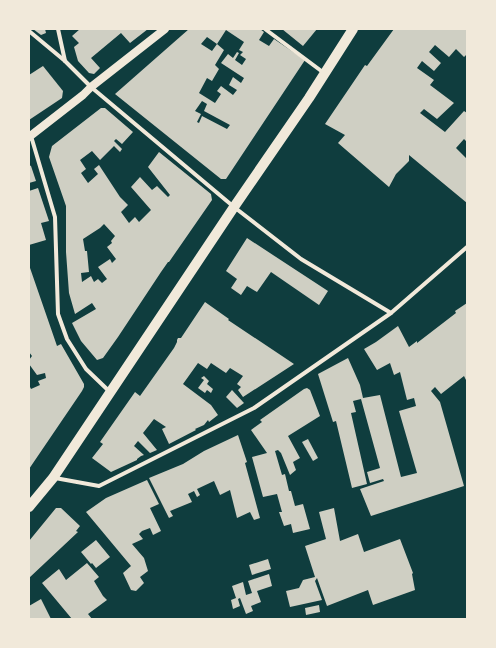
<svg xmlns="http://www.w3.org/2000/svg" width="496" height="648" font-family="'DM Sans',sans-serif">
  <rect width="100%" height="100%" fill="#0f3d3e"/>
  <g fill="#cfcfc3" fill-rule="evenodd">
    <path d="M 33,29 L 45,29 L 46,33 L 41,35 Z"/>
    <path d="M 80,29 L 148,29 L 130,43 L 121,33 L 91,58 L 100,68 L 94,74 L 89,73 L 78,61 L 74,47 L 79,43 L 72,36 Z"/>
    <path d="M 189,29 L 260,29 L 264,32 L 259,40 L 269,46 L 274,39 L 305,60 L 226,179 L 221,179 L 115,94 ZM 226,30 L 244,42 L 239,50 L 243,52 L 240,55 L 246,59 L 242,65 L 235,60 L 239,53 L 237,52 L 233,58 L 228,54 L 221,63 L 244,78 L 241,83 L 233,77 L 229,85 L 237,90 L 233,95 L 221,86 L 217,91 L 221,94 L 215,103 L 199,93 L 207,78 L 212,81 L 219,69 L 215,65 L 224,50 L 217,44 ZM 207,37 L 217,44 L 212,51 L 201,44 ZM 202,101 L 207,104 L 204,111 L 230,125 L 227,129 L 202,116 L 199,123 L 197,122 L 201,114 L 195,111 Z"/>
    <path d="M 282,29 L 317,29 L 303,46 Z"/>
    <path d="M 394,29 L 467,29 L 467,54 L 464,57 L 456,49 L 449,57 L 435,45 L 429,52 L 441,63 L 434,71 L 422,61 L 417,68 L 434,80 L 430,85 L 454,103 L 437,119 L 424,109 L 420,113 L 445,132 L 464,111 L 467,113 L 467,142 L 464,139 L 456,148 L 467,159 L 467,203 L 409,155 L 409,161 L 396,174 L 389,187 L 338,143 L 345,135 L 325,124 L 365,65 L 367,66 Z"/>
    <path d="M 43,66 L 63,91 L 62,98 L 29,120 L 29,75 Z"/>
    <path d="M 101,108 L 105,108 L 133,132 L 122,144 L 116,139 L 114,141 L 122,149 L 120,152 L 114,146 L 100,160 L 92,151 L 80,160 L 86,169 L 81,173 L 88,183 L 98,174 L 94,169 L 99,165 L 120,197 L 128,205 L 121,212 L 129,223 L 135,217 L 139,222 L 151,210 L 131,187 L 140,177 L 152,190 L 157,186 L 168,197 L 170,195 L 148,167 L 159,152 L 211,194 L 212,200 L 169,262 L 168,262 L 161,272 L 118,337 L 103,358 L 97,360 L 81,341 L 72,323 L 96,309 L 92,303 L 75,314 L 69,293 L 66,252 L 66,206 L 49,157 L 52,146 ZM 104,224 L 115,236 L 111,241 L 112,243 L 107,247 L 116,259 L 112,263 L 110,259 L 98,267 L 107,279 L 102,283 L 98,279 L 94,282 L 91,276 L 82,282 L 81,273 L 89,272 L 87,251 L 85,251 L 83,239 L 100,228 Z"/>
    <path d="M 29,165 L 31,166 L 36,181 L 29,183 Z"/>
    <path d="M 38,188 L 49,221 L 41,223 L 46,240 L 29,245 L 29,191 Z"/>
    <path d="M 247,238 L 328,291 L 319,305 L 271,272 L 257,292 L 247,286 L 241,295 L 231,288 L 237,279 L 226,271 Z"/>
    <path d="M 29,265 L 57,346 L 61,344 L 84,384 L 84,387 L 82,391 L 29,469 L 29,385 L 31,389 L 40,385 L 38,381 L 46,378 L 45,373 L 37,375 L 29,364 L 29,360 L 32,356 L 29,352 Z"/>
    <path d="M 205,302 L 229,319 L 228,320 L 294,364 L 243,397 L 238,390 L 241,387 L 237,384 L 243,376 L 230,368 L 226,373 L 211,363 L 207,369 L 198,363 L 183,384 L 211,405 L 218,415 L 209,422 L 208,420 L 204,425 L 195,429 L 196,430 L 169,444 L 162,429 L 166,427 L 154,419 L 143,433 L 157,450 L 150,453 L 138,441 L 134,446 L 144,455 L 141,456 L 137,459 L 137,460 L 111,472 L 92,458 L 103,444 L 100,442 L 135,392 L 140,396 L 174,348 L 177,342 L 177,340 L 178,338 L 181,338 Z"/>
    <path d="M 467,303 L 467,382 L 464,376 L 441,394 L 435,387 L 431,391 L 440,402 L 464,486 L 371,516 L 360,489 L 384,481 L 383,479 L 370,483 L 367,472 L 380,468 L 361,399 L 353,401 L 356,412 L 351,413 L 367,484 L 352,488 L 336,421 L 333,422 L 318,374 L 348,358 L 360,385 L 363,398 L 380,395 L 401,477 L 417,473 L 399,411 L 416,406 L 414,398 L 407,400 L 400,372 L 394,375 L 390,363 L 377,370 L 364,349 L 376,342 L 398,326 L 409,347 L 417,341 L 417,343 L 456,313 L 455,311 Z"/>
    <path d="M 204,376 L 209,381 L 207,384 L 213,389 L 211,393 L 207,390 L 205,393 L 198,388 L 204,380 L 201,378 Z"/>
    <path d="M 307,388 L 310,390 L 320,416 L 288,436 L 300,458 L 293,462 L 296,470 L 290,475 L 281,453 L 278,450 L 275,451 L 282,475 L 285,474 L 289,491 L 291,491 L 295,506 L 303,504 L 310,529 L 293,533 L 291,524 L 284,526 L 279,512 L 282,512 L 277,494 L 263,497 L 252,457 L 267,453 L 251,430 L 262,422 L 260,420 L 304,389 Z"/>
    <path d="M 232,390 L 244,403 L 237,408 L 226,397 Z"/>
    <path d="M 238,435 L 247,462 L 245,463 L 260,518 L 254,520 L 250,512 L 237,518 L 230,490 L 220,495 L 214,481 L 197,489 L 200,495 L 197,497 L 194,491 L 188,494 L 192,502 L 170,511 L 173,516 L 169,518 L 149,478 L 183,464 L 204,451 Z"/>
    <path d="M 308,439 L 318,458 L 313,461 L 302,442 Z"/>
    <path d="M 147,480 L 159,504 L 150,508 L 161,531 L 153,535 L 150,528 L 142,531 L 139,534 L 143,539 L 132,544 L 144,558 L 148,571 L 140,577 L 144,583 L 136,591 L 131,590 L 123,573 L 131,566 L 86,512 L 106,498 Z"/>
    <path d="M 56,508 L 61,508 L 80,526 L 76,531 L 78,532 L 29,578 L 29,541 Z"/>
    <path d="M 334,508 L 340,541 L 358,534 L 364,552 L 400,539 L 413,573 L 412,574 L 415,590 L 373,605 L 368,590 L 327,606 L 317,578 L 315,581 L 322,600 L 290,607 L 286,591 L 299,588 L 303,580 L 315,577 L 305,546 L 326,539 L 319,512 Z"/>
    <path d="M 96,540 L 110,557 L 96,568 L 92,563 L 91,564 L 81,552 Z"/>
    <path d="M 268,559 L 271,569 L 252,575 L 249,565 Z"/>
    <path d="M 87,563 L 99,577 L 94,581 L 103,596 L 107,600 L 88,614 L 92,619 L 72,619 L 42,583 L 59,569 L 66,580 Z"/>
    <path d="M 269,574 L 272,586 L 257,591 L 261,602 L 251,606 L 253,611 L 246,614 L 240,598 L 238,599 L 240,606 L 233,609 L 231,600 L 236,598 L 232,586 L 243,582 L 246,595 L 252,593 L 248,581 Z"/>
    <path d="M 41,599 L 51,619 L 29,619 L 29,606 Z"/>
    <path d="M 319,605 L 320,612 L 306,615 L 305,608 Z"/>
  </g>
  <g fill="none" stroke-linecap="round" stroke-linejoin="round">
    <g stroke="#f1e9da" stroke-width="4">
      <path d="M 58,29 L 65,61"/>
      <path d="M 265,29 L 324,73"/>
      <path d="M 29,31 L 65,61 L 91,87 L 234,207 L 301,259 L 391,313"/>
      <path d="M 31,136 L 55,217 L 58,314 L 67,339 L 86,369 L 110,392"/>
      <path d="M 55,478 L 99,486 L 254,408 L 391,313 L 467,247"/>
    </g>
    <path stroke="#f1e9da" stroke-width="8" d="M 29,137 L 83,95 L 91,87 L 165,29"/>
    <path stroke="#f1e9da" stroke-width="10" d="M 29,507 L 53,478 L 234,207 L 309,98 L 353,29"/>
  </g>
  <rect width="496" height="648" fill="none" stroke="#f1e9da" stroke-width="60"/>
</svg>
